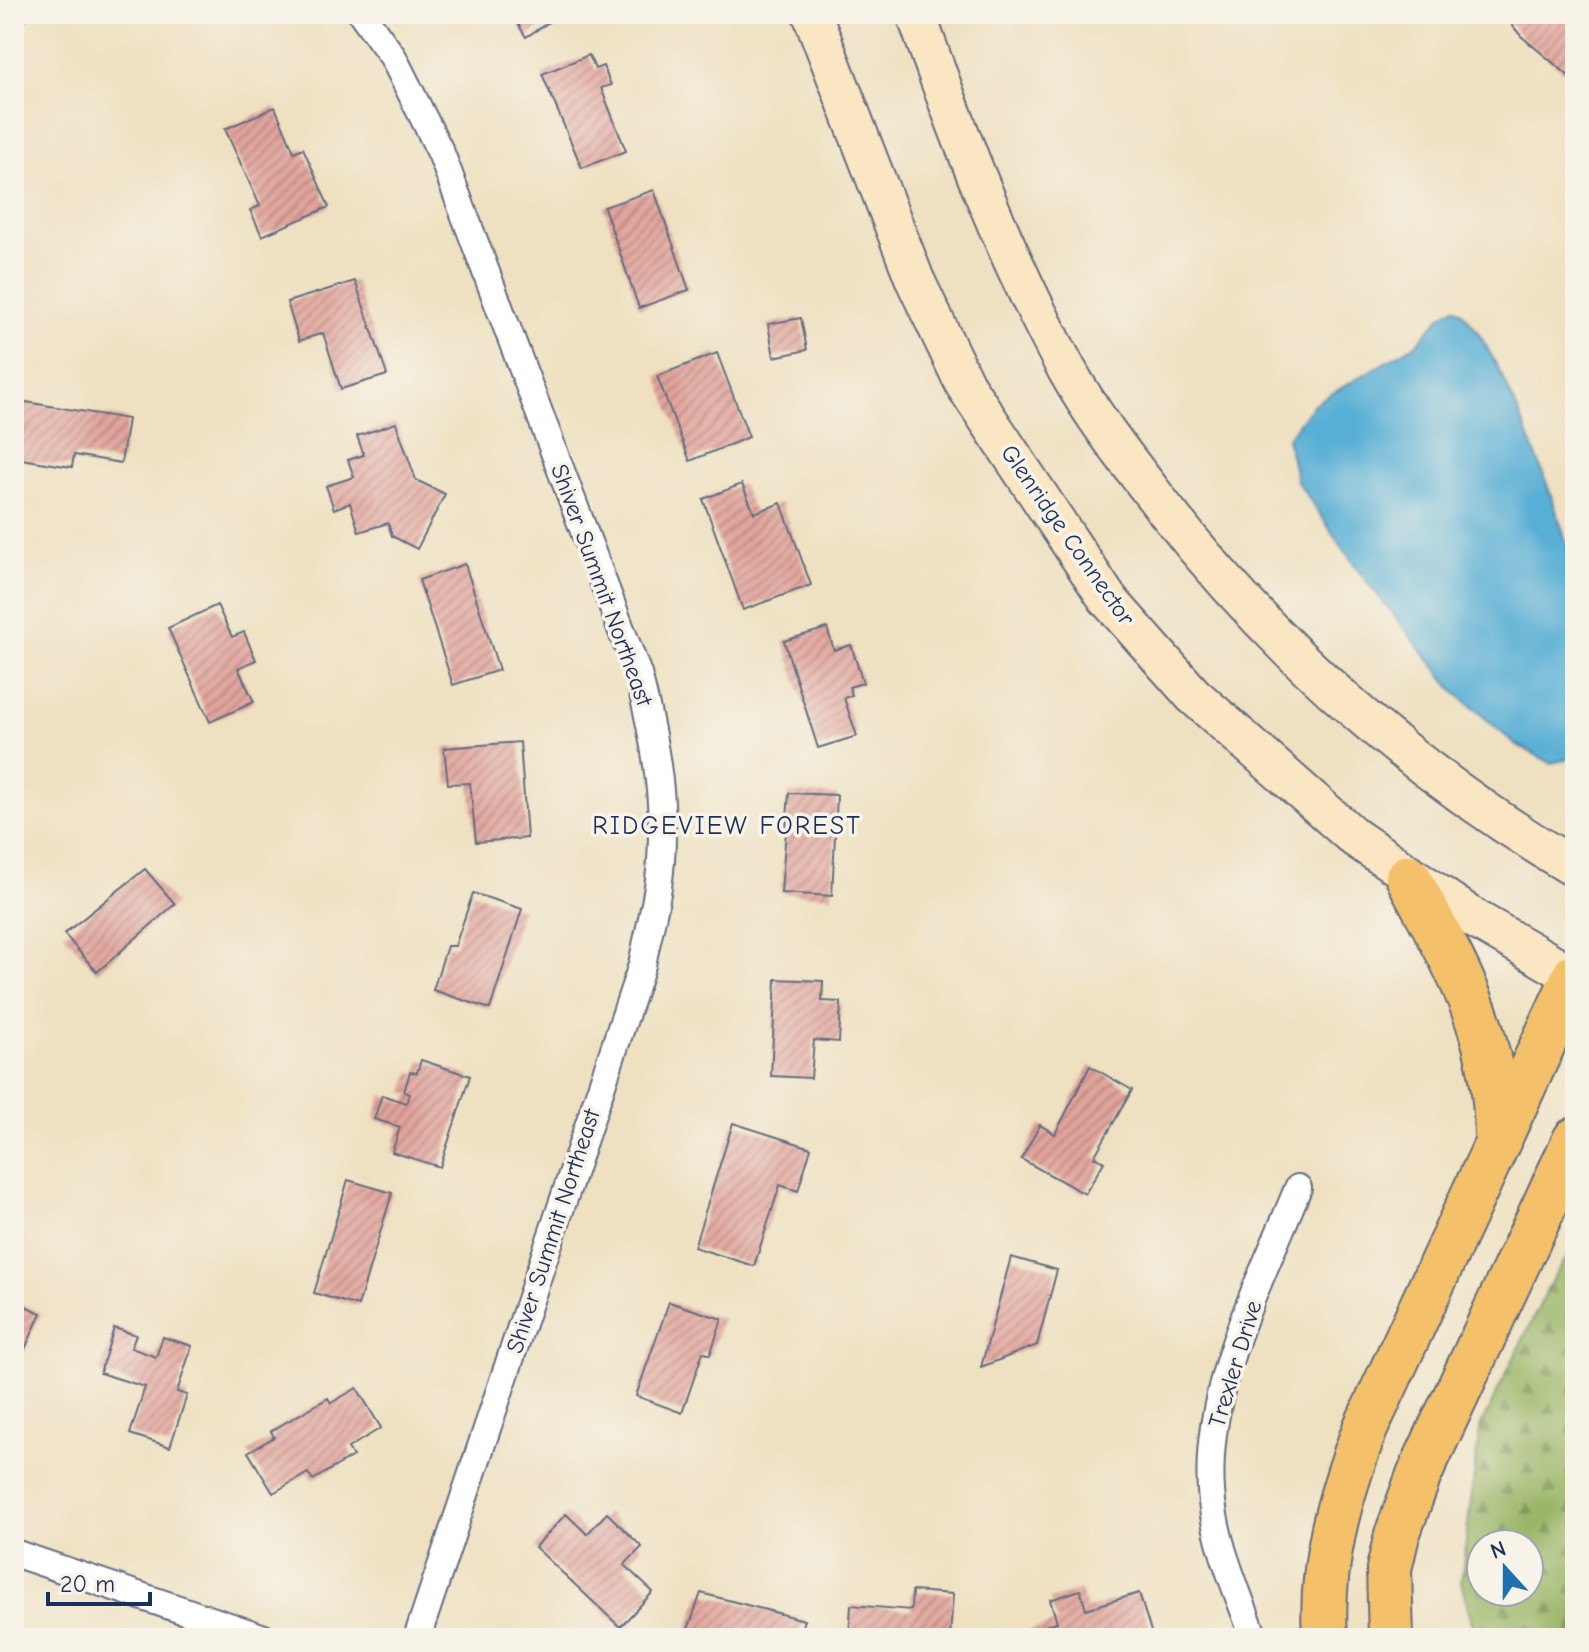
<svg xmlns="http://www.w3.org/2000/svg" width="1589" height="1652" font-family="'Comic Neue',sans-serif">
  <defs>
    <pattern id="forest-firs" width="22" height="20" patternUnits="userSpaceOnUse" patternTransform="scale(2)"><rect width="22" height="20" fill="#9bb668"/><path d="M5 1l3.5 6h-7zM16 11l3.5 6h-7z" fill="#7e9459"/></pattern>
    <pattern id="building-hatch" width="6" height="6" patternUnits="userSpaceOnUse" patternTransform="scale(2)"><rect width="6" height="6" fill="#e1a49b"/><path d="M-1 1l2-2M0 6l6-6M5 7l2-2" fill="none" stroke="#b68682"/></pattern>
  </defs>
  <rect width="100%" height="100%" fill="#f7f3e8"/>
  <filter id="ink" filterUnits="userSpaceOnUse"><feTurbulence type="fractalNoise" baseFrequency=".0125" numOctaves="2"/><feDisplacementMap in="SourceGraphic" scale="16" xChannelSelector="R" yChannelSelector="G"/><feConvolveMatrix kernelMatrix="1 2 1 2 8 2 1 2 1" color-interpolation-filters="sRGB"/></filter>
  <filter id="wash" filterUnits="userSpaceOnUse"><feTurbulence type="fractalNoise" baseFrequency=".006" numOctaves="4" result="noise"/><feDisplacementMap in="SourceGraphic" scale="32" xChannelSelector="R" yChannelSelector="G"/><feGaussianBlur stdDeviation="1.8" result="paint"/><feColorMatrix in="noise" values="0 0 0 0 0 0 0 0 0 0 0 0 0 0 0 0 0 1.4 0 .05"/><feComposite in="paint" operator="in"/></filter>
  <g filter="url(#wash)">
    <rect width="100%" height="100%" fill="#eee0c0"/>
    <path fill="url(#forest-firs)" stroke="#5b7263" stroke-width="2" fill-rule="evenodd" d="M 1575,1247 L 1575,1638 L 1476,1638 L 1461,1582 L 1480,1427 L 1553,1278 ZM 1481,1544 L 1529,1544 L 1529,1592 L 1481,1592 Z"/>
    <path fill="#58afd5" stroke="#3a6f9a" stroke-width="2" d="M 1455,307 C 1493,327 1571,535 1575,582 C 1580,640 1575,700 1575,758 L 1551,763 L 1515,744 L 1455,692 L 1360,573 L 1297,481 L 1287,438 L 1314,404 L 1418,343 L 1441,316 Z"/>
    <g id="blocks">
      <g fill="url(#building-hatch)">
        <path d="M 14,14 L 33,14 L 14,28 Z"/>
        <path d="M 512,14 L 561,14 L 526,37 Z"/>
        <path d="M 1503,14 L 1575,14 L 1575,81 L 1521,36 Z"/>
        <path d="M 589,55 L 595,69 L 603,66 L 611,85 L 601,88 L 626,151 L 582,168 L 542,74 Z"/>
        <path d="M 275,107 L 294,152 L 303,148 L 329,207 L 262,236 L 250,210 L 260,206 L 225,129 Z"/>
        <path d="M 654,190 L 689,290 L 639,308 L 604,207 Z"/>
        <path d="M 355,281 L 387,375 L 341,389 L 323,333 L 299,341 L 287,302 Z"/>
        <path d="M 801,318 L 807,350 L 774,357 L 768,324 Z"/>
        <path d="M 717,353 L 749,437 L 690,461 L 657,376 Z"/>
        <path d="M 14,400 L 128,419 L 121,463 L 74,455 L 72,467 L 14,458 Z"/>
        <path d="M 396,423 L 416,480 L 445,494 L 417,549 L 392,536 L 388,523 L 359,532 L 350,503 L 334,509 L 326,486 L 354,477 L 348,460 L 364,455 L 357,436 Z"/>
        <path d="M 742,484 L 754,513 L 781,503 L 811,585 L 743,610 L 703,499 Z"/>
        <path d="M 465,564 L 499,670 L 453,685 L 419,580 Z"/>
        <path d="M 217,605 L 232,637 L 244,632 L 256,660 L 238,668 L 254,702 L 210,722 L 168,628 Z"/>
        <path d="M 827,628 L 834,650 L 851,645 L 863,683 L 849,687 L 852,695 L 844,698 L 857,736 L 818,748 L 784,641 Z"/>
        <path d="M 520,742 L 527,838 L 476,842 L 470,783 L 448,784 L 444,748 Z"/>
        <path d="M 789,793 L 837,795 L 832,896 L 781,893 Z"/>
        <path d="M 145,869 L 175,904 L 97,972 L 64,934 Z"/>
        <path d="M 473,893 L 522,909 L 490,1009 L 433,990 L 447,946 L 455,946 Z"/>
        <path d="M 776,979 L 823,981 L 822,1001 L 841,1002 L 839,1042 L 814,1040 L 811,1078 L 771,1076 Z"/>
        <path d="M 421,1060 L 470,1076 L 440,1167 L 392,1152 L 400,1127 L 374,1119 L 382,1095 L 406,1103 L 410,1094 L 404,1092 L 410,1072 L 417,1073 Z"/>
        <path d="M 1090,1066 L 1132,1090 L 1094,1157 L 1104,1162 L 1085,1194 L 1021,1159 L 1040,1125 L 1055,1134 Z"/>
        <path d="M 733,1123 L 811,1148 L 798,1191 L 780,1185 L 754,1266 L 694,1247 Z"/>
        <path d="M 348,1180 L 392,1193 L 358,1306 L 314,1293 Z"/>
        <path d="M 1011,1257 L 1057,1270 L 1037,1345 L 981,1367 Z"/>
        <path d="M 14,1301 L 41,1313 L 18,1365 L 14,1363 Z"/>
        <path d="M 669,1302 L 722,1319 L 710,1355 L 703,1352 L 682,1413 L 636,1396 Z"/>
        <path d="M 114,1328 L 136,1335 L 131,1348 L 156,1357 L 163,1337 L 192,1346 L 177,1392 L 187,1395 L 170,1447 L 130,1434 L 145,1387 L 100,1373 Z"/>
        <path d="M 357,1388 L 381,1428 L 348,1448 L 353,1456 L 313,1480 L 308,1473 L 273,1493 L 248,1452 L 274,1437 L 271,1431 L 328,1398 L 331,1403 Z"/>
        <path d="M 607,1513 L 642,1547 L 624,1565 L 653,1592 L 620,1627 L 535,1547 L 566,1514 L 587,1534 Z"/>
        <path d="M 1080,1590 L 1086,1609 L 1139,1593 L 1153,1638 L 1007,1638 L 1057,1622 L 1050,1600 Z"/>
        <path d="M 912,1591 L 953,1594 L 950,1638 L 849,1638 L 851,1605 L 911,1610 Z"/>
        <path d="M 701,1593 L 804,1620 L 798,1638 L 685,1638 Z"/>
      </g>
    </g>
  </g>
  <g filter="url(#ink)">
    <use href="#blocks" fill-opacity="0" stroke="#656d80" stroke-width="2"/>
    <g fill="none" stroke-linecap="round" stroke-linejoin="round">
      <defs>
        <g id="minor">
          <path d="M 362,14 L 393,57 L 441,153 L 638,674 C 656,743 669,815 658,887 C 654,913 647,939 642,965 L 417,1638"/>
          <path d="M 14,1553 L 264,1638"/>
          <path d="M 1254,1638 C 1238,1592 1214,1541 1211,1491 C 1204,1386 1260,1283 1298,1188"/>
        </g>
        <g id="secondary">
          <path d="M 812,14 L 915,280 L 965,385 L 1107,598 L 1193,695 L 1354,837 L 1475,919 L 1575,977"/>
          <path d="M 916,14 C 959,136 1005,256 1067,370 C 1094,419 1130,464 1164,508 C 1280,656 1413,772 1575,868"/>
        </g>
        <g id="motorway">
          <path d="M 1408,877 C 1457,969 1495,1027 1497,1135"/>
          <path d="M 1325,1638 C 1320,1564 1339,1498 1365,1429 L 1575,975"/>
          <path d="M 1391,1638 L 1389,1569 L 1397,1535 L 1419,1475 L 1575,1140"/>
        </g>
      </defs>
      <use href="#minor" stroke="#656d80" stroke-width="30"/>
      <use href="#secondary" stroke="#656d80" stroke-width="42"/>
      <use href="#motorway" stroke="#656d80" stroke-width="48"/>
      <use href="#minor" stroke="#fff" stroke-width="26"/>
      <use href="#secondary" stroke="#fbe6c3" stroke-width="38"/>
      <use href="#motorway" stroke="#f4c16a" stroke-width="44"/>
    </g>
  </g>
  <g text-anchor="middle" stroke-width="7" stroke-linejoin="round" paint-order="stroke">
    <g font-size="24" fill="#1b2f5e" stroke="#f7f3e8">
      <text transform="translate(1068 535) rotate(55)" y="8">Glenridge Connector</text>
      <text transform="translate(602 585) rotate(70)" y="8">Shiver Summit Northeast</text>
      <text transform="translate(553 1231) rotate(-72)" y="8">Shiver Summit Northeast</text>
      <text transform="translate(1235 1364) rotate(-73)" y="8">Trexler Drive</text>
    </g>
    <g font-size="26" letter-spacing="2" fill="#1b2f5e" stroke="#f7f3e8">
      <text x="727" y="834">RIDGEVIEW FOREST</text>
    </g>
  </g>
  <rect width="1589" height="1652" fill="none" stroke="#f7f3e8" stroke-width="48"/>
  <g transform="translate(1505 1568) rotate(339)"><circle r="38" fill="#f7f3e8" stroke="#9fa5b1" stroke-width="2"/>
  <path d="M0-6L14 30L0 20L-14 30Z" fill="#1f6fb2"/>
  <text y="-12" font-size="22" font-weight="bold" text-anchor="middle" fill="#1b2f5e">N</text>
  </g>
  <path d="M48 1592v12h102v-12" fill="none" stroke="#1b2f5e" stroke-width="4"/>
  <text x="60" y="1592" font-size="24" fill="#1b2f5e" stroke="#f7f3e8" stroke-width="6" paint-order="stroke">20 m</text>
</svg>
